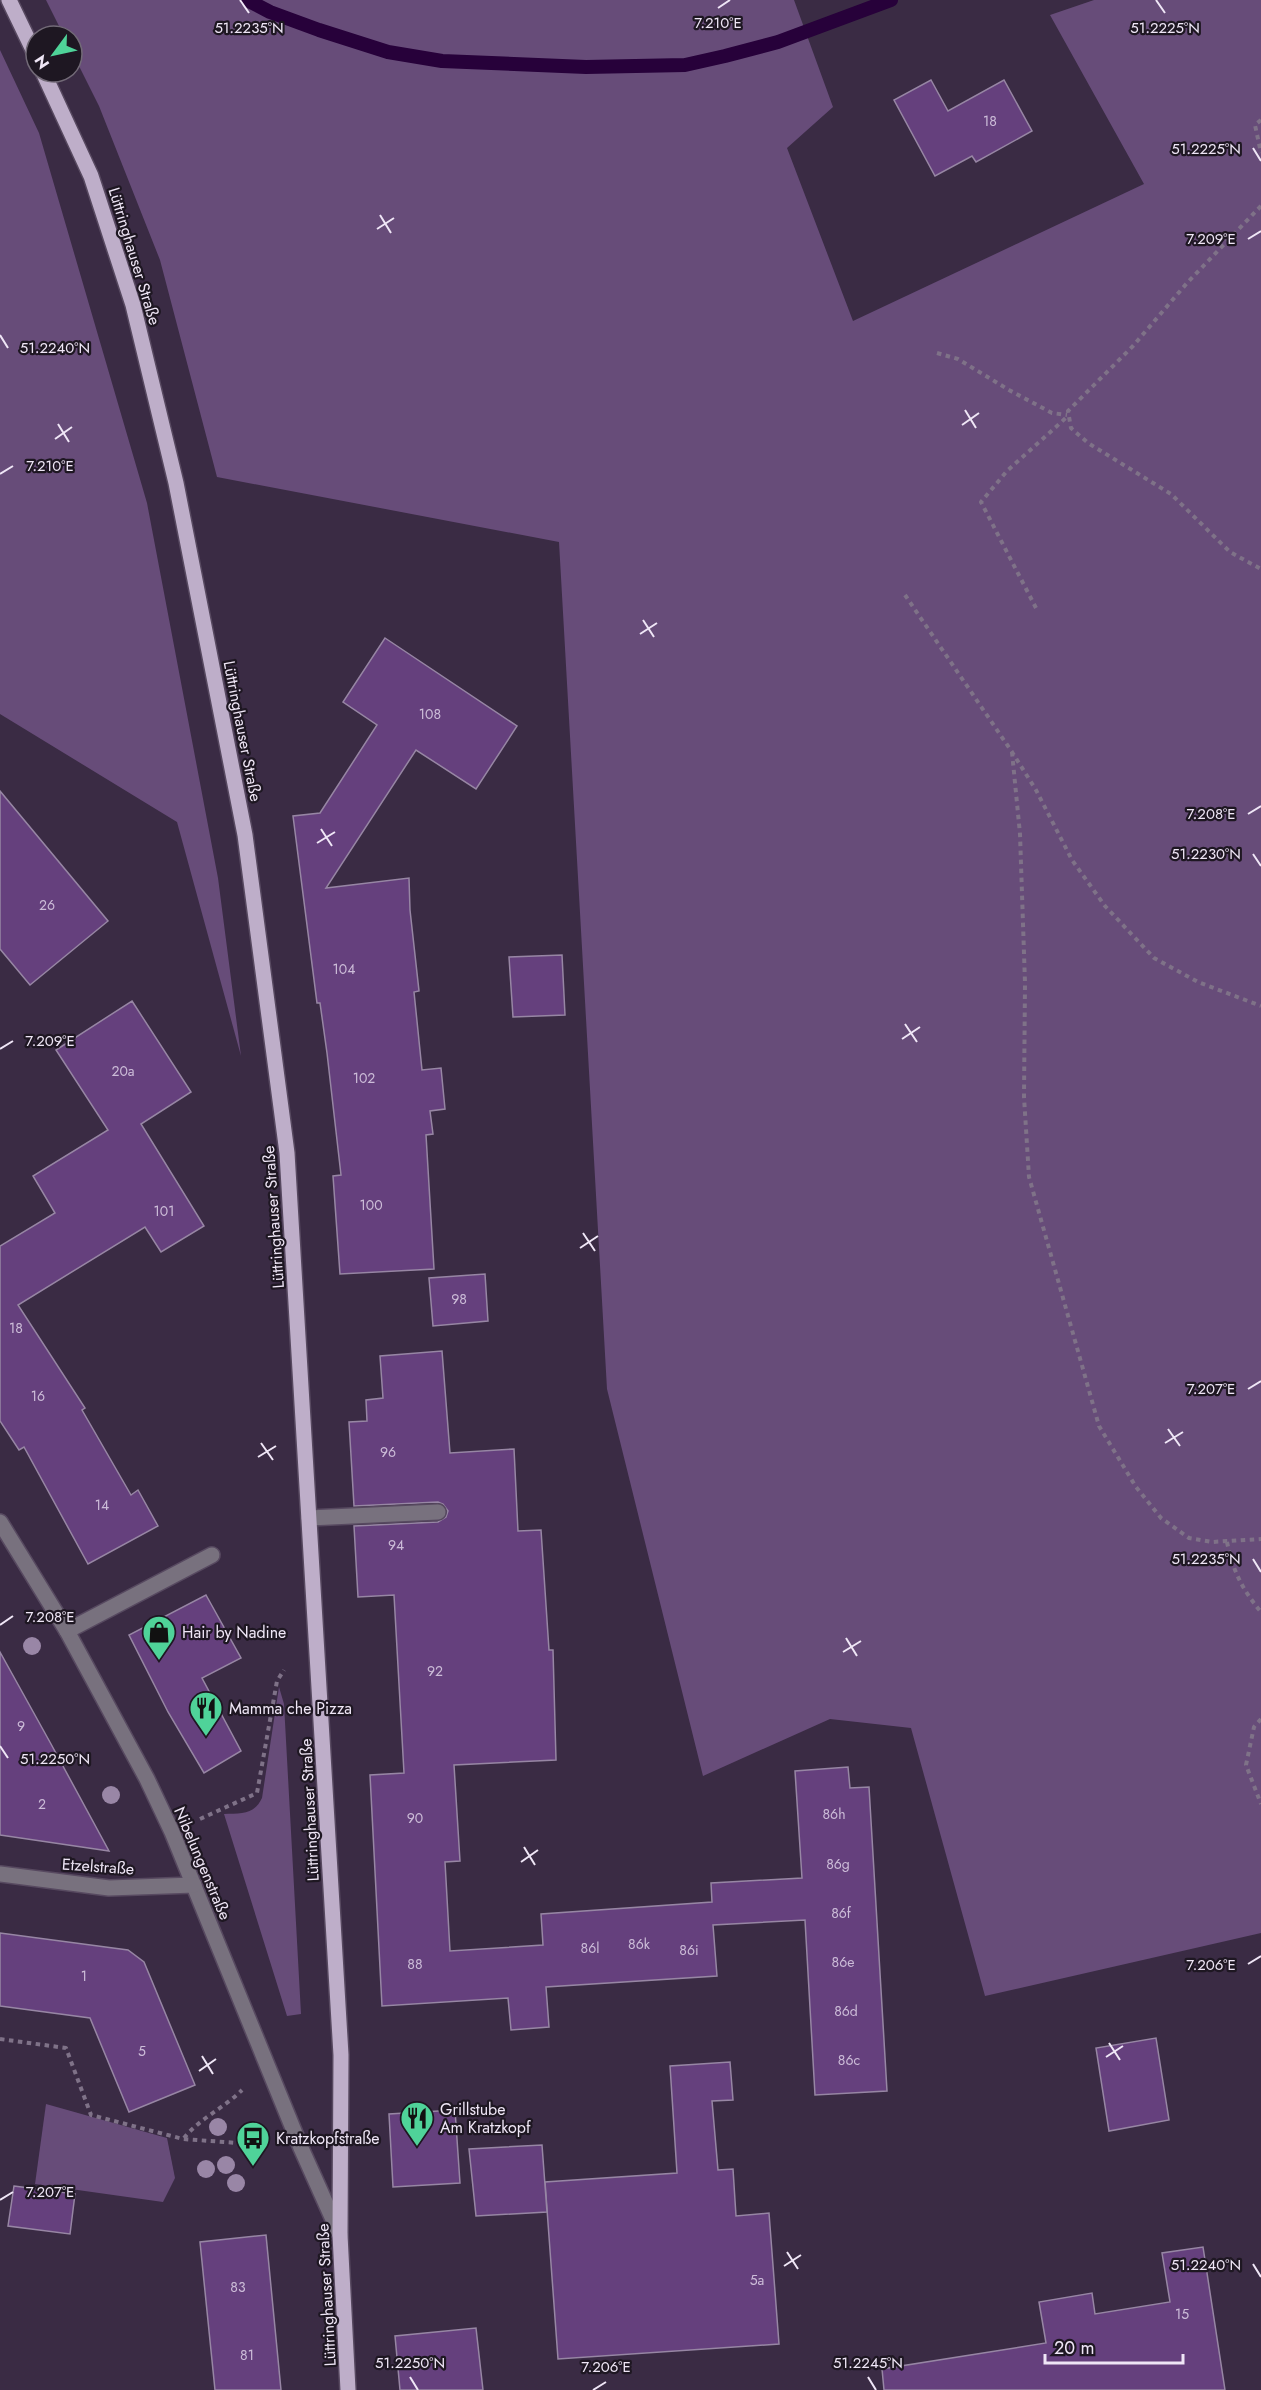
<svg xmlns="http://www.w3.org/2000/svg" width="1261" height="2390" font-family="Jost,sans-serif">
  <rect width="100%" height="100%" fill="#3a2b44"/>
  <g fill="#674c79">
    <path d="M 46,0 L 794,0 L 833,107 L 787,148 L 853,321 L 1144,184 L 1050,15 L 1094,0 L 1261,0 L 1261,1933 L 985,1996 L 911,1728 L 830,1719 L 703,1776 L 607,1389 L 559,542 L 217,477 L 160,260 L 99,106 L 72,52 L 72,36 L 64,36 Z"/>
    <path d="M 0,50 L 39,133 L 147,503 L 218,878 L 241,1056 L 177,822 L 0,714 Z"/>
    <path d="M 279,1687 L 284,1704 L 301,2014 L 287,2016 L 224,1814 C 241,1813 254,1815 262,1798 Z"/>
    <path d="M 46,2104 L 167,2138 L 175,2178 L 163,2202 L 35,2184 Z"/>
  </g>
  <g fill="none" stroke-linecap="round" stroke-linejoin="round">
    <path stroke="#27013a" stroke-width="14" d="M 247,0 L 270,12 L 319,30 L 388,52 L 442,61 L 586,67 L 685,65 L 725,56 L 778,42 L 891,0"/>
  </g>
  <g fill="#65407d" stroke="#9786a4" stroke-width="1.5">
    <path d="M 931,80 L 948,111 L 1004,80 L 1032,131 L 976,162 L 972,156 L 935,176 L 894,100 Z"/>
    <path d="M 385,638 L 517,726 L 476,789 L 416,750 L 326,888 L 409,878 L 410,910 L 419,991 L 414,992 L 422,1070 L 441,1068 L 445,1109 L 430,1111 L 433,1134 L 426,1135 L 434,1269 L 340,1274 L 333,1176 L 341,1175 L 327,1053 L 320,1003 L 317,1003 L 293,816 L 320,813 L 377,725 L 343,702 Z"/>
    <path d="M 0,791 L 108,921 L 30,985 L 0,949 Z"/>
    <path d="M 562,955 L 565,1015 L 513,1017 L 509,957 Z"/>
    <path d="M 132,1001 L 191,1092 L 141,1124 L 204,1226 L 161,1252 L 145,1227 L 18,1305 L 85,1408 L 82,1410 L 131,1495 L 138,1490 L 158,1526 L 88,1564 L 24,1447 L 19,1450 L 0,1421 L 0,1246 L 55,1213 L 33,1176 L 108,1130 L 56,1050 Z"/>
    <path d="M 485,1274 L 488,1321 L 433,1326 L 429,1278 Z"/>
    <path d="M 442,1351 L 450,1453 L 514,1449 L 518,1531 L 541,1530 L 549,1650 L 553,1650 L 556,1760 L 454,1765 L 460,1861 L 445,1862 L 450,1951 L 543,1945 L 541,1914 L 712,1902 L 711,1883 L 802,1878 L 795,1771 L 848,1767 L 850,1788 L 869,1787 L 887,2091 L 815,2095 L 805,1920 L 713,1925 L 717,1976 L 546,1987 L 549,2027 L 511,2030 L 508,1998 L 382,2006 L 370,1775 L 404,1773 L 394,1595 L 358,1597 L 354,1526 L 438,1522 L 446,1517 L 448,1511 L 443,1504 L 438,1502 L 354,1506 L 349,1422 L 367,1421 L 366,1400 L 383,1398 L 380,1356 Z"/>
    <path d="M 206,1595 L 241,1658 L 202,1678 L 241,1751 L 204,1773 L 168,1712 L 129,1635 Z"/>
    <path d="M 0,1652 L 51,1744 L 109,1851 L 0,1835 Z"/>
    <path d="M 0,1933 L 128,1950 L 144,1962 L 195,2085 L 129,2112 L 90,2018 L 0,2006 Z"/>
    <path d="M 1156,2038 L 1169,2120 L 1109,2131 L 1096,2048 Z"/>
    <path d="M 730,2062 L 733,2100 L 712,2101 L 718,2170 L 733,2169 L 736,2216 L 769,2213 L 779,2344 L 558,2359 L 545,2182 L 677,2173 L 670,2066 Z"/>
    <path d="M 455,2110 L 460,2183 L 393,2187 L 389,2114 Z"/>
    <path d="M 542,2145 L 547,2212 L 476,2216 L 469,2149 Z"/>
    <path d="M 14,2186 L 75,2194 L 70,2234 L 8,2226 Z"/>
    <path d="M 266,2235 L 281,2390 L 215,2390 L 200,2242 Z"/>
    <path d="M 1203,2247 L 1225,2390 L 884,2390 L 882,2369 L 1046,2343 L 1039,2302 L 1092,2293 L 1095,2314 L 1170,2302 L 1162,2253 Z"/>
    <path d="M 476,2328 L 483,2390 L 400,2390 L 395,2336 Z"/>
  </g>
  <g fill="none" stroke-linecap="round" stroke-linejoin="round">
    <defs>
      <g id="minor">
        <path d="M 309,1518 L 438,1512"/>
        <path d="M 0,1522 L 67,1631 L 147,1779 L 172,1832 L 301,2148 L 340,2235"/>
        <path d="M 67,1631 L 212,1555"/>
        <path d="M 0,1874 L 109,1888 L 194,1885"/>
      </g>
      <g id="major">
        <path d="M 9,0 L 36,56"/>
        <path d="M 43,72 L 91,176 L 133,305 L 176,483 L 245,835 L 287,1153 L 341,2055 L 340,2235 L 348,2390"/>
      </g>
    </defs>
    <use href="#minor" stroke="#574960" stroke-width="18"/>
    <use href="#major" stroke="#574960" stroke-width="18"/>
    <g stroke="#7f7288" stroke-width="4" stroke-dasharray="4.5 4.5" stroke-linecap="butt">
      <path d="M 1261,120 L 1255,125 L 1261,153"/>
      <path d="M 1261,206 L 1187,283 L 1133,346 L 1068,411 L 1071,428 L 1088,443 L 1171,494 L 1230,552 L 1261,569"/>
      <path d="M 937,353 L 958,359 L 1009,390 L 1052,413 L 1067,415"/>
      <path d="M 905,595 L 1012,752 L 1036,790 L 1072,860 L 1105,906 L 1154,958 L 1198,982 L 1261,1006"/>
      <path d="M 1036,608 L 981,502 L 1007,471 L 1068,416"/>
      <path d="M 1012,752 L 1020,834 L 1025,983 L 1024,1097 L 1029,1177 L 1099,1426 L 1136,1487 L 1161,1518 L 1189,1538 L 1212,1542 L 1261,1539"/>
      <path d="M 1227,1542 C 1233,1571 1242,1589 1261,1612"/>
      <path d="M 1261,1719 L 1254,1727 L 1246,1765 L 1261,1804"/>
      <path d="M 200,1819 L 257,1793 L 277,1681 L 284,1670"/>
      <path d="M 0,2039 L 66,2048 L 91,2115 L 183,2139 L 265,2145"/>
      <path d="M 184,2138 C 199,2119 224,2108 242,2090"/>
    </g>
    <use href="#minor" stroke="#78717e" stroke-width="15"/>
    <use href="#major" stroke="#beaec9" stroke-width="15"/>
  </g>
  <g fill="#9986a6">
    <circle cx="32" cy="1646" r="9"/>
    <circle cx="111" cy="1795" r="9"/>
    <circle cx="218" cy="2127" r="9"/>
    <circle cx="226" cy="2165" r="9"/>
    <circle cx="206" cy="2169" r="9"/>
    <circle cx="236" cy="2183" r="9"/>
  </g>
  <path fill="none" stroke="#efe6f6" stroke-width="2" d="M 240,0 L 249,13M 1156,0 L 1165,13M 718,8 L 730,0M 1253,148 L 1261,161M 380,215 L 391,233M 377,229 L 394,218M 1248,239 L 1261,231M 0,335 L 8,348M 965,410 L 976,428M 58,424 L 69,442M 962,425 L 979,413M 55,439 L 72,427M 0,474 L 13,466M 643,620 L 654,637M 640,634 L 657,623M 1248,814 L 1261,806M 321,829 L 332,846M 317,843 L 335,832M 1253,854 L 1261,866M 905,1024 L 917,1042M 902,1039 L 920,1027M 0,1049 L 13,1041M 583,1233 L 595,1251M 580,1248 L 598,1236M 1248,1389 L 1261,1381M 1168,1429 L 1180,1446M 261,1443 L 273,1460M 1165,1443 L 1183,1432M 258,1457 L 276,1446M 1253,1559 L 1261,1572M 0,1625 L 13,1616M 846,1638 L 857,1656M 843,1652 L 861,1641M 0,1746 L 8,1758M 524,1847 L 535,1865M 521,1862 L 538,1850M 1248,1964 L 1261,1956M 1109,2043 L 1120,2060M 202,2056 L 213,2074M 1106,2057 L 1123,2046M 199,2071 L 216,2059M 0,2200 L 13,2192M 787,2252 L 798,2269M 1253,2264 L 1261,2277M 784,2266 L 801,2255M 410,2377 L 418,2390M 868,2377 L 876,2390M 593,2390 L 606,2382"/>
  <defs>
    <symbol id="shop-pin" viewBox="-11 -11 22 30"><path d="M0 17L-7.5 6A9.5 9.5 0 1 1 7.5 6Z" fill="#4fd399" stroke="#1e1722"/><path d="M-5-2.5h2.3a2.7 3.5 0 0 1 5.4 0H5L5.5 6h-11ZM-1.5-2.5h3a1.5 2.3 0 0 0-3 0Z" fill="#111"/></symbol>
    <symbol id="restaurant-pin" viewBox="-11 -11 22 30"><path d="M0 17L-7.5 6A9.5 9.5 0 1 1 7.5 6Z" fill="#4fd399" stroke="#1e1722"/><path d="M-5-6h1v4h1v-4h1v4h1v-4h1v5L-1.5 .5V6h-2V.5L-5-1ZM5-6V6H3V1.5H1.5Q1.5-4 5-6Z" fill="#111"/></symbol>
    <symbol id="bus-pin" viewBox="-11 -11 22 30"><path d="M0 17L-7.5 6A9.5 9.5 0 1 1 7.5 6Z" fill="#4fd399" stroke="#1e1722"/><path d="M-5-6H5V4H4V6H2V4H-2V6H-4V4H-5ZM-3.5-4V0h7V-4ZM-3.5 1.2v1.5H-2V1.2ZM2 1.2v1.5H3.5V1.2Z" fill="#111"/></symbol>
  </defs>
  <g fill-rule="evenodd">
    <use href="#shop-pin" x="140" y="1613" width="38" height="52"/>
    <use href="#restaurant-pin" x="187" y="1689" width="38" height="52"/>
    <use href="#restaurant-pin" x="398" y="2099" width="38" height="52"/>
    <use href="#bus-pin" x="234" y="2119" width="38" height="52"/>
  </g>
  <g text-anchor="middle" stroke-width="4.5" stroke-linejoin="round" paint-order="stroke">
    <g font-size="14" fill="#ccbcd8">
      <text x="990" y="126">18</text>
      <text x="430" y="719">108</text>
      <text x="47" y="910">26</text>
      <text x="344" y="974">104</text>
      <text x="123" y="1076">20a</text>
      <text x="364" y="1083">102</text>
      <text x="371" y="1210">100</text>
      <text x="164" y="1216">101</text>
      <text x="459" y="1304">98</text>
      <text x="16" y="1333">18</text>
      <text x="38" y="1401">16</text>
      <text x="388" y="1457">96</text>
      <text x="102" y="1510">14</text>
      <text x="396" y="1550">94</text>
      <text x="435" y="1676">92</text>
      <text x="21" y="1731">9</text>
      <text x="42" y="1809">2</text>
      <text x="834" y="1819">86h</text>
      <text x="415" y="1823">90</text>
      <text x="838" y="1869">86g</text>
      <text x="841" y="1918">86f</text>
      <text x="639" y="1949">86k</text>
      <text x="590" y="1953">86l</text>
      <text x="689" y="1955">86i</text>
      <text x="843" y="1967">86e</text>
      <text x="415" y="1969">88</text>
      <text x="84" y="1981">1</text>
      <text x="846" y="2016">86d</text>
      <text x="142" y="2056">5</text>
      <text x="849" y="2065">86c</text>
      <text x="757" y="2285">5a</text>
      <text x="238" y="2292">83</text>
      <text x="1182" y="2319">15</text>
      <text x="247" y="2360">81</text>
    </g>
    <g font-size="16" fill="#efe6f6" stroke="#1e1722">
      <text transform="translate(135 256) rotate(73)" y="6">Lüttringhauser Straße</text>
      <text transform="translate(243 731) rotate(79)" y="6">Lüttringhauser Straße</text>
      <text transform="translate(273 1217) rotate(-94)" y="6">Lüttringhauser Straße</text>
      <text transform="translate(309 1810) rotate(-93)" y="6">Lüttringhauser Straße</text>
      <text transform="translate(203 1863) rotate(67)" y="6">Nibelungenstraße</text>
      <text transform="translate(98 1866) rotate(4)" y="6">Etzelstraße</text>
      <text transform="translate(326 2295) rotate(-93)" y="6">Lüttringhauser Straße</text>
    </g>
    <g font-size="16" fill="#efe6f6" stroke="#1e1722" text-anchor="start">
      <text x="182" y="1638">Hair by Nadine</text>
      <text x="229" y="1714">Mamma che Pizza</text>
      <text x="440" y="2115">Grillstube<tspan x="440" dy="18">Am Kratzkopf</tspan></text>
      <text x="276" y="2144">Kratzkopfstraße</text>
    </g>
  </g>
  <g font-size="15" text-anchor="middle" fill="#efe6f6" stroke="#1e1722" stroke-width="4.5" stroke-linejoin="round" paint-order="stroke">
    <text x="718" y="28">7.210°E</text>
    <text x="249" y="33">51.2235°N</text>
    <text x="1165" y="33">51.2225°N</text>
    <text x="1206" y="154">51.2225°N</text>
    <text x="1211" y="244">7.209°E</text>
    <text x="55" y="353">51.2240°N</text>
    <text x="50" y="471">7.210°E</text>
    <text x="1211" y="819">7.208°E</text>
    <text x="1206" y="859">51.2230°N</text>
    <text x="50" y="1046">7.209°E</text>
    <text x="1211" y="1394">7.207°E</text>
    <text x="1206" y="1564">51.2235°N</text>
    <text x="50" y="1622">7.208°E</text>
    <text x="55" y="1764">51.2250°N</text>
    <text x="1211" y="1970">7.206°E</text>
    <text x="50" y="2197">7.207°E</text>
    <text x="1206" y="2270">51.2240°N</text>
    <text x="410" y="2368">51.2250°N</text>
    <text x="868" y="2368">51.2245°N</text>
    <text x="606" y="2372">7.206°E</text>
  </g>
  <g transform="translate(54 54) rotate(237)"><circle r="28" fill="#1e1722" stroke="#726a77" stroke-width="1.5"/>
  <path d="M0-4.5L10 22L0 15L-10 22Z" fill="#4fd399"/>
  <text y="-9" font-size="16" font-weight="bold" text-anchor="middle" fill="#efe6f6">N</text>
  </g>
  <path d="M1045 2354v9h138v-9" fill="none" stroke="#efe6f6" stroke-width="3"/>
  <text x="1054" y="2354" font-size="18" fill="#efe6f6" stroke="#1e1722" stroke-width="4.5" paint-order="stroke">20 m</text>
</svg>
